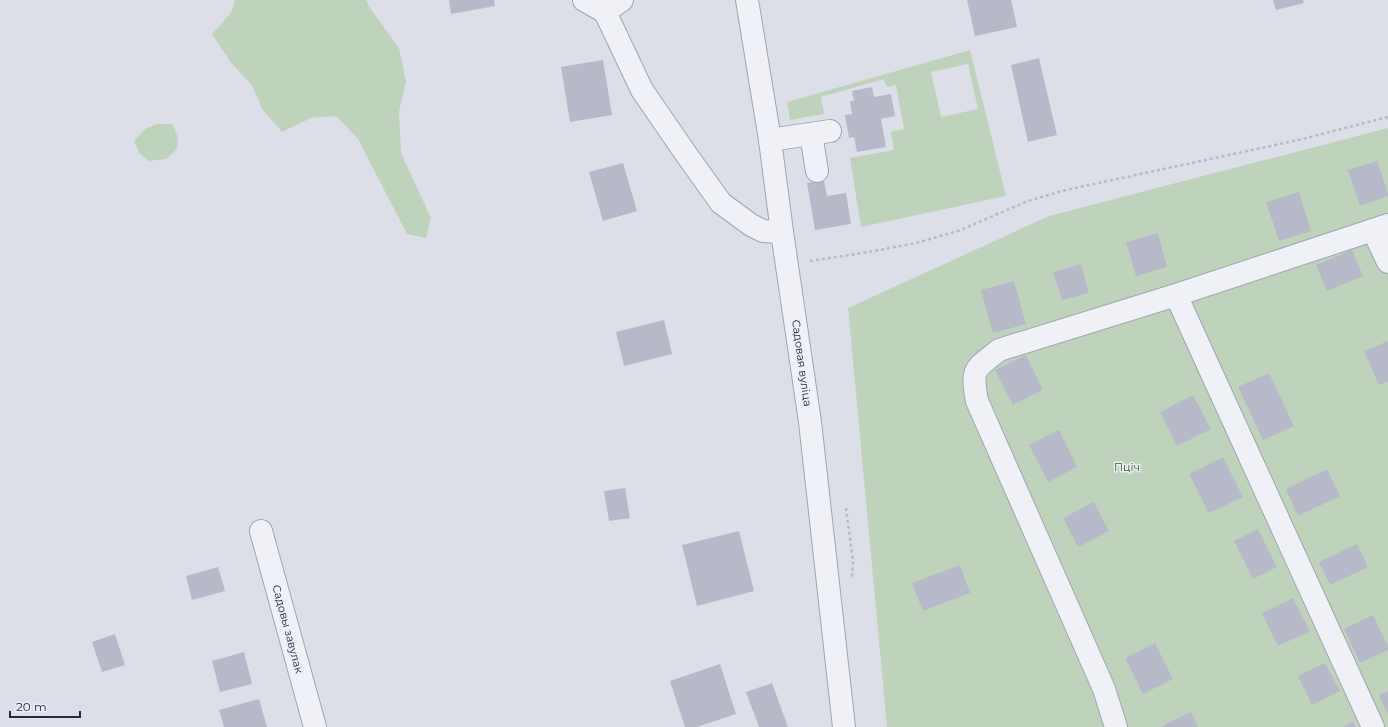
<svg xmlns="http://www.w3.org/2000/svg" width="1388" height="727" font-family="Montserrat,sans-serif">
  <rect width="100%" height="100%" fill="#dcdfe8"/>
  <g fill="#bfd3bc" fill-rule="evenodd">
    <path d="M 235,0 L 366,0 L 370,8 L 399,48 L 406,81 L 399,112 L 401,153 L 431,218 L 426,238 L 407,234 L 358,139 L 336,116 L 311,118 L 282,132 L 262,109 L 252,85 L 232,64 L 212,34 L 231,13 Z"/>
    <path d="M 970,50 L 1006,196 L 861,227 L 850,158 L 894,150 L 891,132 L 904,129 L 896,85 L 887,87 L 884,79 L 821,97 L 824,114 L 790,120 L 787,102 ZM 968,64 L 978,109 L 941,117 L 931,72 Z"/>
    <path d="M 156,124 L 172,124 L 178,137 L 177,149 L 166,159 L 149,161 L 140,154 L 134,141 L 145,129 Z"/>
    <path d="M 1388,128 L 1388,727 L 887,727 L 848,308 L 1049,216 Z"/>
  </g>
  <g fill="#b6bac8">
    <path d="M 449,0 L 494,0 L 495,6 L 451,14 Z"/>
    <path d="M 967,0 L 1011,0 L 1017,27 L 975,36 Z"/>
    <path d="M 1273,0 L 1303,0 L 1304,3 L 1276,10 Z"/>
    <path d="M 1039,58 L 1057,135 L 1028,142 L 1011,65 Z"/>
    <path d="M 603,60 L 612,115 L 570,122 L 561,67 Z"/>
    <path d="M 872,87 L 874,97 L 891,94 L 895,116 L 881,119 L 886,147 L 857,152 L 854,137 L 849,138 L 845,115 L 852,114 L 850,101 L 854,101 L 852,91 Z"/>
    <path d="M 1377,161 L 1388,193 L 1388,196 L 1360,206 L 1348,170 Z"/>
    <path d="M 623,163 L 637,211 L 603,221 L 589,172 Z"/>
    <path d="M 824,181 L 827,196 L 846,193 L 851,224 L 815,230 L 807,183 Z"/>
    <path d="M 1299,192 L 1311,231 L 1279,241 L 1266,202 Z"/>
    <path d="M 1158,233 L 1167,267 L 1136,276 L 1126,242 Z"/>
    <path d="M 1352,250 L 1363,276 L 1327,291 L 1316,265 Z"/>
    <path d="M 1081,264 L 1089,293 L 1062,300 L 1053,272 Z"/>
    <path d="M 1014,281 L 1026,324 L 993,333 L 981,290 Z"/>
    <path d="M 664,320 L 672,354 L 624,366 L 616,332 Z"/>
    <path d="M 1388,341 L 1388,382 L 1379,385 L 1364,351 Z"/>
    <path d="M 1026,355 L 1043,390 L 1013,405 L 995,370 Z"/>
    <path d="M 1269,373 L 1294,426 L 1263,440 L 1238,387 Z"/>
    <path d="M 1193,395 L 1211,429 L 1177,446 L 1160,412 Z"/>
    <path d="M 1059,430 L 1077,467 L 1048,482 L 1029,445 Z"/>
    <path d="M 1223,457 L 1243,497 L 1209,513 L 1189,474 Z"/>
    <path d="M 1327,469 L 1340,496 L 1298,516 L 1286,489 Z"/>
    <path d="M 625,488 L 630,518 L 609,521 L 604,491 Z"/>
    <path d="M 1094,502 L 1109,531 L 1078,547 L 1063,518 Z"/>
    <path d="M 1258,529 L 1277,567 L 1253,579 L 1234,541 Z"/>
    <path d="M 739,531 L 754,591 L 697,606 L 682,545 Z"/>
    <path d="M 1357,544 L 1368,567 L 1330,585 L 1319,562 Z"/>
    <path d="M 960,565 L 970,593 L 923,611 L 912,583 Z"/>
    <path d="M 218,567 L 225,591 L 192,600 L 186,576 Z"/>
    <path d="M 1293,598 L 1310,631 L 1278,646 L 1262,613 Z"/>
    <path d="M 1373,615 L 1388,646 L 1388,650 L 1360,663 L 1344,629 Z"/>
    <path d="M 115,634 L 125,665 L 102,672 L 92,642 Z"/>
    <path d="M 1155,643 L 1173,679 L 1143,694 L 1125,658 Z"/>
    <path d="M 244,652 L 252,684 L 220,692 L 212,661 Z"/>
    <path d="M 1325,663 L 1340,691 L 1312,705 L 1298,676 Z"/>
    <path d="M 720,664 L 736,714 L 697,727 L 685,727 L 670,681 Z"/>
    <path d="M 772,683 L 788,727 L 759,727 L 746,692 Z"/>
    <path d="M 1388,691 L 1388,715 L 1379,695 Z"/>
    <path d="M 259,699 L 267,727 L 224,727 L 219,710 Z"/>
    <path d="M 1191,712 L 1198,727 L 1160,727 Z"/>
    <path d="M 1353,722 L 1356,727 L 1343,727 Z"/>
  </g>
  <g fill="none" stroke-linecap="round" stroke-linejoin="round">
    <defs>
      <g id="minor">
        <path d="M 584,0 L 605,12 L 622,0"/>
        <path d="M 747,0 L 770,140 L 782,232 L 810,422 L 844,727"/>
        <path d="M 605,12 L 642,90 L 686,154 L 721,203 L 751,225 L 763,231 L 782,232"/>
        <path d="M 811,134 L 817,171"/>
        <path d="M 770,140 L 830,131"/>
        <path d="M 1373,230 L 1388,262"/>
        <path d="M 1176,295 L 1373,727"/>
        <path d="M 261,531 L 315,727"/>
        <path d="M 1116,727 L 1104,689 L 977,401 C 971,368 974,370 999,350 L 1176,295 L 1388,225"/>
      </g>
    </defs>
    <use href="#minor" stroke="#a1a5b2" stroke-width="24"/>
    <g stroke="#b6bac3" stroke-width="2.5" stroke-dasharray="3 3" stroke-linecap="butt">
      <path d="M 810,261 L 869,252 L 916,243 L 958,231 L 1028,201 L 1066,190 L 1303,139 L 1388,117"/>
      <path d="M 846,508 L 853,561 L 852,577"/>
    </g>
    <use href="#minor" stroke="#eff1f6" stroke-width="22"/>
  </g>
  <g text-anchor="middle" stroke-width="3" stroke-linejoin="round" paint-order="stroke">
    <g font-size="11" fill="#242b40" stroke="#eceef5">
      <text transform="translate(802 363) rotate(82)" y="4">Садовая вуліца</text>
      <text transform="translate(288 629) rotate(75)" y="4">Садовы завулак</text>
    </g>
    <g font-size="11" fill="#335d30" stroke="#eceef5">
      <text x="1127" y="471">Пціч</text>
    </g>
  </g>
  <path d="M10 711v6h70v-6" fill="none" stroke="#242b40" stroke-width="2"/>
  <text x="16" y="711" font-size="12" fill="#242b40" stroke="#eceef5" stroke-width="3" paint-order="stroke">20 m</text>
</svg>
